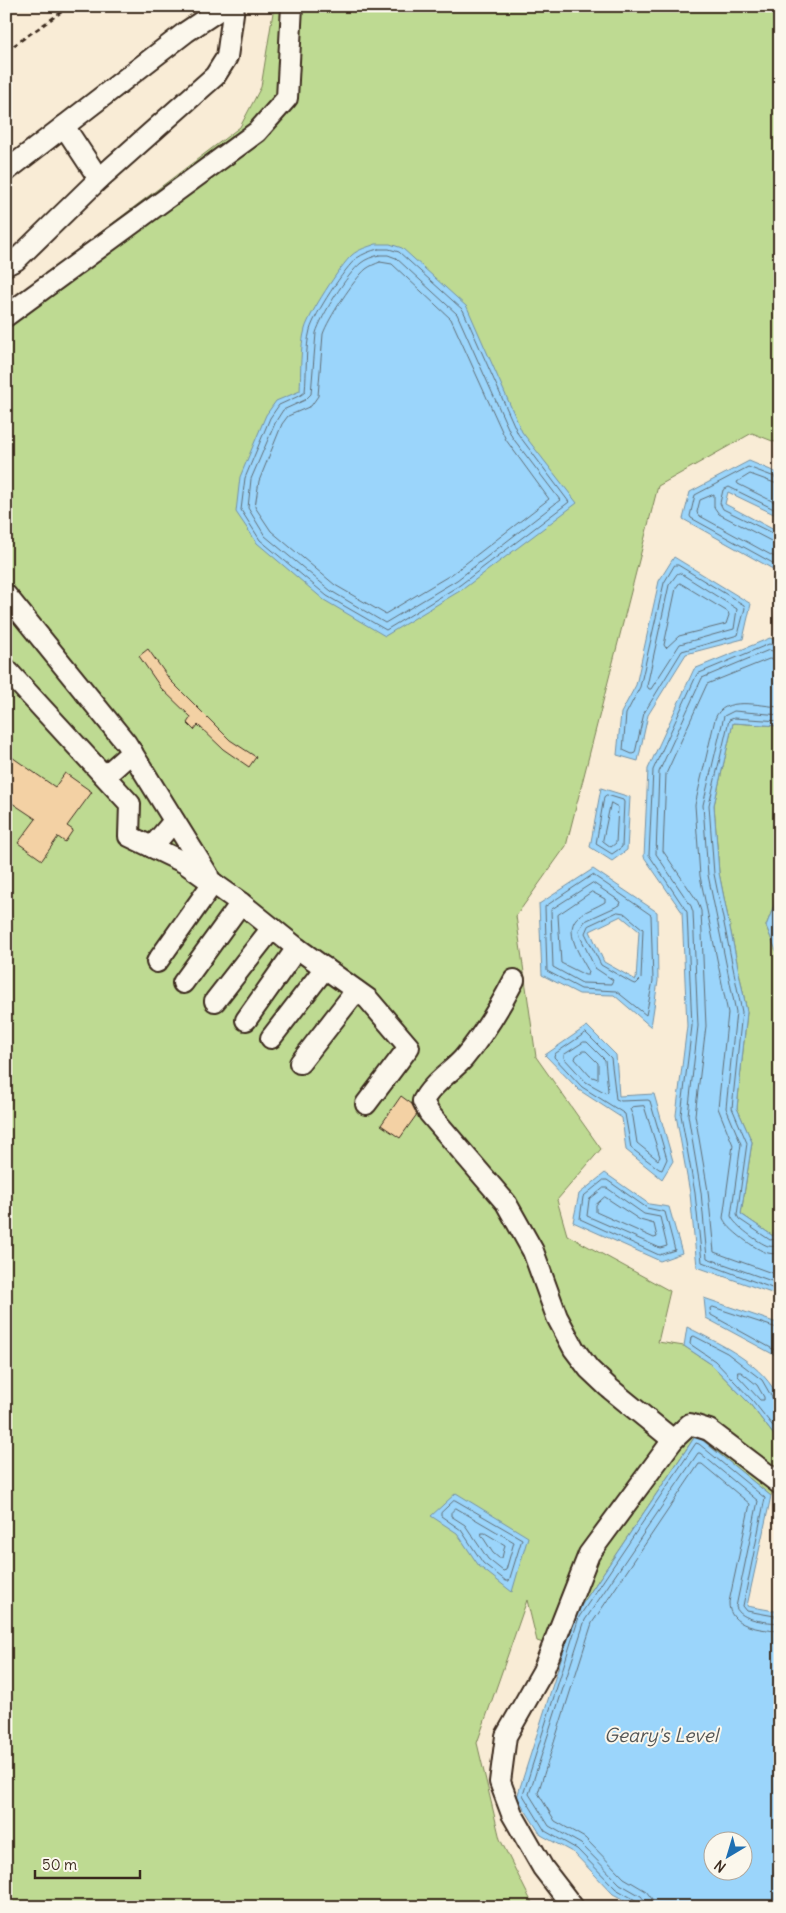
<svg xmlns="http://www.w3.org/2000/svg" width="786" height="1913" font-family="Delius,sans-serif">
  <rect width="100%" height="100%" fill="#f9ecd6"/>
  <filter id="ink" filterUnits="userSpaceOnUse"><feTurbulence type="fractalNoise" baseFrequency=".02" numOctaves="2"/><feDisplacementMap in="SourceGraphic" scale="10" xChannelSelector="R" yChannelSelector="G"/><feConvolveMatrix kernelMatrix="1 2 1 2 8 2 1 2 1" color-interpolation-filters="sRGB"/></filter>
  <g filter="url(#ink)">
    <g fill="#beda92" stroke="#7c8258">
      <path d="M 274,6 L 780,6 L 780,444 L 752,433 L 658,486 L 566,846 L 516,916 L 536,1057 L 601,1149 L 557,1200 L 567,1235 L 670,1291 L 658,1342 L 684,1346 L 711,1364 L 750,1404 L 780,1443 L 780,1467 L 771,1496 L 696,1435 L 575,1615 L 564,1650 L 537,1641 L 527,1600 L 477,1743 L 500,1839 L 534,1907 L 6,1907 L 6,304 L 240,127 L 261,87 Z"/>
      <path d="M 733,723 L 780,726 L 780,890 L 766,926 L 780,960 L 780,1213 L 773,1236 L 741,1214 L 752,1142 L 737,1108 L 747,1012 L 719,873 L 714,805 Z"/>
    </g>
    <g fill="#9bd5fb" stroke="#7591a3" fill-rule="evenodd">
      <path d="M 376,244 L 390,244 L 402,248 L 467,307 L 522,432 L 577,503 L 463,589 L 385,636 L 324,600 L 257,543 L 236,512 L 240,477 L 266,415 L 276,401 L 300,391 C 301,372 300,347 305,329 C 309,314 340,266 352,255 C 359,249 368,247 376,244 Z"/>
      <path d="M 749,461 L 780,474 L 780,517 L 728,492 L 725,504 L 780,533 L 780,573 L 683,519 L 690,492 Z"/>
      <path d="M 674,557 L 751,604 L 743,639 L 686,654 L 648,715 L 638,761 L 617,755 L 621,713 L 636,685 L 659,581 Z"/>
      <path d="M 770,638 L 780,642 L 780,726 L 733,723 L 714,805 L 719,873 L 747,1012 L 737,1108 L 752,1142 L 741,1214 L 773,1236 L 780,1213 L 780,1296 L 697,1267 L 690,1193 L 676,1115 L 687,1026 L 682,912 L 644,857 L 648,769 L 694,669 Z"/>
      <path d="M 601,788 L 630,797 L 627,850 L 612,861 L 590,847 Z"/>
      <path d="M 593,869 L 657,912 L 658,981 L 651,1027 L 614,995 L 579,994 L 542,975 L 539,904 ZM 621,916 L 639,931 L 636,980 L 604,962 L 590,931 Z"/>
      <path d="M 780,890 L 780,960 L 766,926 Z"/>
      <path d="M 587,1026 L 616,1055 L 619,1096 L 654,1094 L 673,1161 L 662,1179 L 626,1150 L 622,1118 L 579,1090 L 545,1055 Z"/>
      <path d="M 605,1173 L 649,1204 L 669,1207 L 682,1253 L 660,1261 L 573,1222 L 579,1194 Z"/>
      <path d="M 704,1298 L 780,1324 L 780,1358 L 706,1318 Z"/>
      <path d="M 687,1327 C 720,1344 765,1364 779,1400 C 783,1410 780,1432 780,1443 L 750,1404 L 711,1364 L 684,1346 Z"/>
      <path d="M 696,1435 L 771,1496 L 747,1606 L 780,1612 L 780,1907 L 638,1907 L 613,1894 L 574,1853 L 541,1835 L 517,1797 L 575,1615 ZM 714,1840 L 744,1840 L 744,1870 L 714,1870 Z"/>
      <path d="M 456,1493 L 528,1537 L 512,1592 L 479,1566 L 457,1533 L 431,1516 Z"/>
    </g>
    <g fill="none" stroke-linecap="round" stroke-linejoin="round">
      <g stroke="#616e76" stroke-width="1">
        <path d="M 378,249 L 389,249 L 399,252 L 463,310 L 518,434 L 569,502 L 460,585 L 386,630 L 327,596 L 260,540 L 241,510 L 245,478 L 270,418 L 279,405 L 301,395 L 305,392 C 307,372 305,349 310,330 C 314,315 345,267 357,258 C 363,254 370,251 378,249 Z"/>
        <path d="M 379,255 L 388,255 L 396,258 L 457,314 L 512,437 L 560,500 L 457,580 L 385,623 L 331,591 L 265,536 L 248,508 L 251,479 L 276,421 L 283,410 L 305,400 L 311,394 L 316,333 C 321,316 347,274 361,263 C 366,259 372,257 379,255 Z"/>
        <path d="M 380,262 L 392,264 L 451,319 L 506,440 L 549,499 L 452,574 L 385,614 L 335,585 L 271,531 L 255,507 L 259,481 L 282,424 L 288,416 L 311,406 L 318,396 L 323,334 C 328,319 354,279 366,269 C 370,266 375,264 380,262 Z"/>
        <path d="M 780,479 L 748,467 L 695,495 L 690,516 L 691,518 L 780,567"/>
        <path d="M 780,485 L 750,474 L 737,482 L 738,484 L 780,505"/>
        <path d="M 780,512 L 729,487 L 723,490 L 720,503 L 723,509 L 780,537"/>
        <path d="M 780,543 L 773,542 L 719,514 L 714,507 L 714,494 L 700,500 L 697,512 L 698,515 L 780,560"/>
        <path d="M 675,565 L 678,565 L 744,605 L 745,608 L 738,635 L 682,651 L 644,713 L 635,753 L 632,754 L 623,750 L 626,714 L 640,687 L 664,583 Z"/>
        <path d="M 680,573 L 737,609 L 734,629 L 680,644 L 651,689 L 649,689 L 647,686 L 669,585 L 677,574 Z"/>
        <path d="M 680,583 L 728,612 L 729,615 L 726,624 L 679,636 L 666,648 L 664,645 L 676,588 Z"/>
        <path d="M 780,646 L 769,644 L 697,674 L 653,770 L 649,855 L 687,912 L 692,1026 L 681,1115 L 695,1193 L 702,1262 L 780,1291"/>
        <path d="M 780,653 L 769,650 L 702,678 L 659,772 L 656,854 L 691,906 L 693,912 L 698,1026 L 688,1115 L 701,1192 L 707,1258 L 780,1284"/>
        <path d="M 780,660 L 769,659 L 707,684 L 666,774 L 663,851 L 698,902 L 701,911 L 706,1026 L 695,1115 L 708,1191 L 714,1252 L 780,1276"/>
        <path d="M 780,707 C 760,706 723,695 715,719 L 695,805 L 700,876 L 728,1013 L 718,1108 L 733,1145 L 723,1218 C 727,1229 756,1250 768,1253 C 772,1254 776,1254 780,1253"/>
        <path d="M 780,715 L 734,711 L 724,716 L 703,805 L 708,875 L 736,1012 L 726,1108 L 741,1144 L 731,1216 C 734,1225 759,1243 768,1246 C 773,1247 776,1246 780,1244"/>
        <path d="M 780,721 L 734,718 L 729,720 L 709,805 L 714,874 L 742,1012 L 732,1108 L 747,1143 L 737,1215 L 739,1219 L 770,1240 L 777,1239 L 780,1231"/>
        <path d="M 607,795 L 623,800 L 624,802 L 622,847 L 612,854 L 596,844 L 604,797 Z"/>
        <path d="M 611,803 L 618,807 L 616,843 L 611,847 L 603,841 Z"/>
        <path d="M 593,875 L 651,915 L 653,981 L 646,1015 L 616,991 L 581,989 L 547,971 L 545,907 Z"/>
        <path d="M 593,883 L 621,902 L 620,905 L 585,921 L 579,930 L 580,936 L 595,968 L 613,980 L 611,984 L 582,983 L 553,967 L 551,910 Z"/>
        <path d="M 592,892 L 605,899 L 605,902 C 597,907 588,910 580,915 C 561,929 581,957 589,972 L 588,975 L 585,975 L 561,963 L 558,915 Z"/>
        <path d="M 618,912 L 624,913 L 643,929 L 641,979 L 636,984 L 632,983 L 601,965 L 585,933 L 588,926 Z"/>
        <path d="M 586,1033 L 611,1058 L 616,1099 L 621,1101 L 648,1100 L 650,1101 L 667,1159 L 662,1170 L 659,1169 L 631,1148 L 625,1114 L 582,1087 L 554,1057 L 555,1054 Z"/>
        <path d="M 584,1042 L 587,1042 L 605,1060 L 608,1091 L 606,1093 L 586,1082 L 564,1058 L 564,1055 Z"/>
        <path d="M 583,1051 L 586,1051 L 598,1063 L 598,1079 L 590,1076 L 575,1059 L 576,1056 Z"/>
        <path d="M 644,1106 L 660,1157 L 658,1160 L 637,1143 L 633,1117 L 630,1109 L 632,1107 Z"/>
        <path d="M 604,1180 L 607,1180 L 647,1208 L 665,1212 L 675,1250 L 659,1255 L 580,1219 L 583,1197 Z"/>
        <path d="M 604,1188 L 607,1188 L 644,1214 L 660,1217 L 667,1246 L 660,1248 L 587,1216 L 589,1200 Z"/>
        <path d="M 605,1197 L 640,1220 L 654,1224 L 657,1237 L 654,1238 L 596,1212 L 596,1205 Z"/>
        <path d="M 780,1329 L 713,1307 L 710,1308 L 711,1315 L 780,1353"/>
        <path d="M 738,1372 L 741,1372 L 757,1385 L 764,1397 L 764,1400 L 760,1400 L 738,1376 Z"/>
        <path d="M 780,1403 L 774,1401 L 762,1380 L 727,1353 L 694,1336 L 691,1337 L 690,1344 L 715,1361 L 753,1401 L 780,1435"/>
        <path d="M 455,1500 L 522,1539 L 509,1581 L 506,1581 L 483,1563 L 461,1530 L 441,1516 L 441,1513 Z"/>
        <path d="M 456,1508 L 514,1542 L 506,1570 L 503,1571 L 488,1559 L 465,1525 L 451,1516 L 451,1513 Z"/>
        <path d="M 482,1533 L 485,1533 L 505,1545 L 502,1558 L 499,1558 L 493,1553 L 482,1536 Z"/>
        <path d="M 639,1907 L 637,1901 L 616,1889 L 577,1849 L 545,1831 L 523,1795 L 579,1617 L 696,1443 L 699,1444 L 765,1498 L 743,1606 L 747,1611 L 780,1617"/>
        <path d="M 645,1907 L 645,1901 L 641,1896 L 620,1884 L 581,1844 L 549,1826 L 529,1794 L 585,1620 L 698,1453 L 700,1453 L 758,1501 L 736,1607 C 741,1621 767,1622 780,1623"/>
        <path d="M 653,1907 L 652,1899 L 646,1891 L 624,1878 L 585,1838 L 555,1821 L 538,1793 L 592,1623 L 699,1464 L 702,1464 L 750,1504 L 729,1602 C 728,1627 761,1630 780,1631"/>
      </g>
    </g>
    <g fill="#f3d1a4" stroke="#3b2a1e">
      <path d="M 148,649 L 170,680 L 230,740 L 256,757 L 249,767 L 223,749 L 198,725 L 194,730 L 187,723 L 191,717 L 161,688 L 139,656 Z"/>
      <path d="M 6,753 L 55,787 L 65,773 L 92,792 L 67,826 L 73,830 L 65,842 L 58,837 L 42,860 L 18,843 L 36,819 L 6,799 Z"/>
      <path d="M 401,1096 L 420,1110 L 400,1138 L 381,1125 Z"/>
    </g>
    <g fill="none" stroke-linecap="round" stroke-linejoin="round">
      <defs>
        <g id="minor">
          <path d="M 64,126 L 99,179"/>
          <path d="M 6,171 L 186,32 L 225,6"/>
          <path d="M 6,265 L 16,260 L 99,179 L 215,76 L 227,57 L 234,6"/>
          <path d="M 6,316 L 257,132 L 287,98 L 292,6"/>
          <path d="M 6,595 L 126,743 L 208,875"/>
          <path d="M 6,669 L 130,804 L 129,836 L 185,863 L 241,903 L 297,948 L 246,1020"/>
          <path d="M 105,776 L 132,752"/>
          <path d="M 152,847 L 174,821"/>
          <path d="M 297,948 L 368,999 L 409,1047 L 366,1104"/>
          <path d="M 157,962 L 213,883"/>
          <path d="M 514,980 C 499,1009 484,1034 463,1059 C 450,1073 431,1085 423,1101 L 429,1113 L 506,1203 L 533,1251 L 557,1317 L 574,1349 L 589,1369 L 608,1387 L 673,1440"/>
          <path d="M 183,983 L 241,903"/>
          <path d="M 215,1001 L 272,928"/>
          <path d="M 271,1038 L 325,968"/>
          <path d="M 300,1063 L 356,991"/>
          <path d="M 573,1907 L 543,1868 L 512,1814 L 500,1782 L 506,1736 L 543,1671 L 589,1554 L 673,1440 L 690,1424 L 709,1430 L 780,1484"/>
        </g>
      </defs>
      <use href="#minor" stroke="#3b2a1e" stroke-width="24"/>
      <path stroke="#3b2a1e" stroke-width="2.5" stroke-dasharray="5 4" stroke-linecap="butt" d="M 6,51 L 70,6"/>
      <use href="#minor" stroke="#fbf7ec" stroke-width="20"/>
    </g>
  </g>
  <g text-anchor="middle" stroke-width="4" stroke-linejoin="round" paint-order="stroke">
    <g font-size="19" font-style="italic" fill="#535555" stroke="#fbf7ec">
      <text x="661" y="1742">Geary's Level</text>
    </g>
  </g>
  <rect width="786" height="1913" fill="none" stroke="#fbf7ec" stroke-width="25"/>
  <rect x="12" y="12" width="761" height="1888" fill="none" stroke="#3b2a1e" stroke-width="2" filter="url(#ink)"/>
  <g transform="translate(728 1856) rotate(218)"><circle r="24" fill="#fbf7ec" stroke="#aea59a"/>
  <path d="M0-4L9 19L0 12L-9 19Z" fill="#1f6fb2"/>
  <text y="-8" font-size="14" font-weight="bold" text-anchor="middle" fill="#3b2a1e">N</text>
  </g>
  <path d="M35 1870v8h105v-8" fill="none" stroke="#3b2a1e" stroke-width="2.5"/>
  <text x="42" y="1870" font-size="15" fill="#3b2a1e" stroke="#fbf7ec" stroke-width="4" paint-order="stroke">50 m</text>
</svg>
